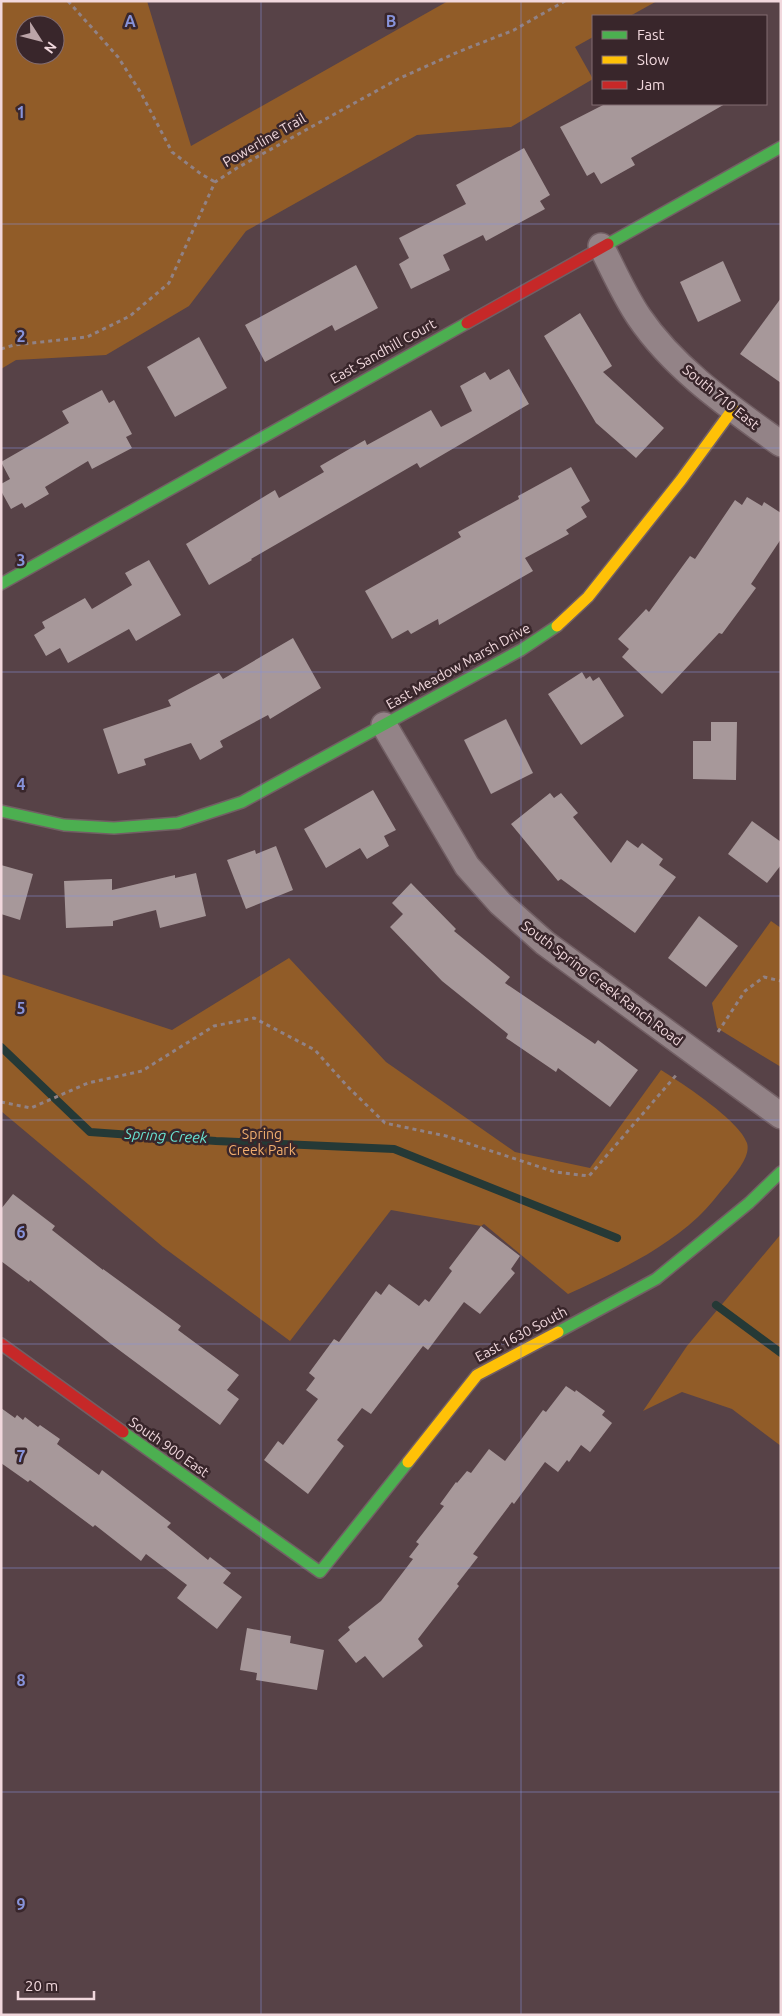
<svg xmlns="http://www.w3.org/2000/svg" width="782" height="2016" font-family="Ubuntu,sans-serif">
  <rect width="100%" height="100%" fill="#574247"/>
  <g fill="#915c28" fill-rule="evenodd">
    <path d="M 1,1 L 147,1 L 191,146 L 448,1 L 657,1 L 630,16 L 593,16 L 593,37 L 575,47 L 593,79 L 511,127 L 417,135 L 246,231 L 189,306 L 106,355 L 16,360 L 1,369 ZM 25,25 L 55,25 L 55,55 L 25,55 Z"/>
    <path d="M 771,921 L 781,928 L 781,1067 L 717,1028 L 712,1003 Z"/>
    <path d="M 289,958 L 386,1062 L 515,1152 L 590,1168 L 661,1070 C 682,1083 740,1121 747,1143 C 751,1156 736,1173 728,1183 C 718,1194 709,1207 698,1217 C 660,1252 614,1273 568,1294 L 484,1224 L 481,1226 L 391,1210 L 290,1341 L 163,1247 L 1,1111 L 1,974 L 172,1030 Z"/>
    <path d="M 781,1234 L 781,1446 L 732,1409 L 682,1392 L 643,1411 L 687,1346 Z"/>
  </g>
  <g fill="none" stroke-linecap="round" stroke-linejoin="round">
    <g stroke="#253936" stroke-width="8">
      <path d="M 1,1047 L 90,1132 L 216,1141 L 394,1149 L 617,1238"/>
      <path d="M 716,1305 L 781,1353"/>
    </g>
  </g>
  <g fill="#a7989a">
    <path d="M 605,104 L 725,104 L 631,158 L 635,165 L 601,184 L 594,172 L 587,176 L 560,127 Z"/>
    <path d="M 524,148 L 550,195 L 540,201 L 545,209 L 486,241 L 483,235 L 443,255 L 450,270 L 411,289 L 399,264 L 409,258 L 399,238 L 466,204 L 456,185 Z"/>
    <path d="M 723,261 L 741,301 L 698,322 L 680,282 Z"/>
    <path d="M 356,265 L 378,308 L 335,331 L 332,325 L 265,362 L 245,325 Z"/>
    <path d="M 781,298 L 781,383 L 740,354 Z"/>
    <path d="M 580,313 L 612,366 L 603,372 L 664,428 L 636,458 L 596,423 L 544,336 Z"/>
    <path d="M 199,337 L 227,388 L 175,417 L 147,367 Z"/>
    <path d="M 509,369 L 529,404 L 420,468 L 417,463 L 251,559 L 252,560 L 209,585 L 186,544 L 275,490 L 279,498 L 324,472 L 320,466 L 365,440 L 367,445 L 431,410 L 441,427 L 472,411 L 460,386 L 485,372 L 490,380 Z"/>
    <path d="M 102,390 L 109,403 L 114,400 L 132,434 L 126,437 L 132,448 L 92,469 L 88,461 L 45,487 L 49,494 L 25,508 L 22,503 L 11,509 L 1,491 L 1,484 L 10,479 L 1,462 L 69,423 L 62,411 Z"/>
    <path d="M 571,467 L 590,501 L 581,507 L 587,517 L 566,530 L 569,534 L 525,558 L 533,571 L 439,625 L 438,619 L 411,634 L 408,630 L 392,639 L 365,591 L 461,537 L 458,532 L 519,499 L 518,496 Z"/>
    <path d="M 747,497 L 762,506 L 764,502 L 781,513 L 781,539 L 751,584 L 756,588 L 722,634 L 719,633 L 662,694 L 622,657 L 629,649 L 618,639 L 646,609 L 649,612 L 690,556 L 695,559 L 735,500 L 742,505 Z"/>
    <path d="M 149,560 L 181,615 L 136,641 L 129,629 L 68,663 L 60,648 L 46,656 L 34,635 L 45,628 L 42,622 L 85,598 L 92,609 L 132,585 L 125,573 Z"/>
    <path d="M 293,638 L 321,688 L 270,719 L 268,715 L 220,741 L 223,747 L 200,760 L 191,743 L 144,759 L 146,765 L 118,774 L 103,729 L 171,706 L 168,700 L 219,673 L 223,679 Z"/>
    <path d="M 582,672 L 586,679 L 590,676 L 593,681 L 599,677 L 624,716 L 581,745 L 548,694 Z"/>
    <path d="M 506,719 L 533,773 L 491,794 L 464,740 Z"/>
    <path d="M 711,722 L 737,722 L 736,780 L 693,779 L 693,741 L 711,741 Z"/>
    <path d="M 373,790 L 396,830 L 384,836 L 389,846 L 367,859 L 360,848 L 326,868 L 304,829 Z"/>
    <path d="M 550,793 L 554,798 L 561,793 L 578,813 L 573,817 L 611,863 L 627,840 L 638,848 L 642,843 L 663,859 L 659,865 L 676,877 L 635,933 L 561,879 L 558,881 L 511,824 Z"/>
    <path d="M 752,821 L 781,842 L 781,865 L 767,883 L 728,854 Z"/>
    <path d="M 276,846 L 293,890 L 246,909 L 227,860 L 255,850 L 256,854 Z"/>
    <path d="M 1,865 L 33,874 L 20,920 L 1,914 Z"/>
    <path d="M 196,873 L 206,916 L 160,928 L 156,910 L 113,921 L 113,926 L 66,928 L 64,881 L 112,879 L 112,890 L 175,875 L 175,878 Z"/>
    <path d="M 411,883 L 456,929 L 454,931 L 510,977 L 505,983 L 595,1044 L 598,1040 L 638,1070 L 610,1107 L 558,1068 L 556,1072 L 506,1038 L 508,1034 L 442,981 L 390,927 L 403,914 L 392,903 Z"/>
    <path d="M 699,916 L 738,946 L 706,987 L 668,958 Z"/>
    <path d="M 13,1194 L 55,1226 L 52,1230 L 103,1270 L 103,1269 L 181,1326 L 178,1330 L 239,1375 L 227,1390 L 239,1399 L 220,1425 L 111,1344 L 30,1280 L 29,1282 L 1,1261 L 1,1209 Z"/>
    <path d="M 481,1226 L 520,1256 L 511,1269 L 515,1273 L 480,1314 L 464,1302 L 428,1350 L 423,1346 L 371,1414 L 362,1408 L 337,1440 L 344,1446 L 308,1494 L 264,1460 L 278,1441 L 283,1445 L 318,1399 L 306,1390 L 315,1378 L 309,1373 L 334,1339 L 339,1342 L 376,1291 L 381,1295 L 389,1284 L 419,1306 L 425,1299 L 429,1302 L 452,1271 L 449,1268 Z"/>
    <path d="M 566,1386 L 575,1392 L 576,1390 L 605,1411 L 602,1415 L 612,1423 L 590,1452 L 581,1445 L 569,1462 L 567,1460 L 558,1472 L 545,1462 L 514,1504 L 512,1502 L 473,1554 L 478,1557 L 457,1584 L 459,1586 L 418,1639 L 423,1646 L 383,1678 L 365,1656 L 356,1663 L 338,1640 L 350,1630 L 348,1627 L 381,1601 L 413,1559 L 409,1557 L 419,1544 L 416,1542 L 444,1506 L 440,1504 L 456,1482 L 457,1483 L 467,1471 L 471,1473 L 489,1449 L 505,1461 L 543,1410 L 546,1412 Z"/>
    <path d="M 1,1408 L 15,1418 L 17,1415 L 23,1420 L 25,1417 L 38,1427 L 40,1425 L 60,1439 L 57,1444 L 99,1475 L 102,1470 L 171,1523 L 167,1527 L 208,1560 L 210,1557 L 231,1573 L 223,1583 L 242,1597 L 217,1629 L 177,1598 L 187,1585 L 146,1554 L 141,1561 L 95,1525 L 93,1527 L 30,1480 L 28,1482 L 1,1463 Z"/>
    <path d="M 247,1628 L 291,1636 L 290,1643 L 324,1650 L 317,1690 L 256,1680 L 257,1673 L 240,1670 Z"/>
  </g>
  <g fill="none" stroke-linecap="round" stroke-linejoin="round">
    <defs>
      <g id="street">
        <path d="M 601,246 C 613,269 624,295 639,317 C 675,370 730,407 781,444"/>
        <path d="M 384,725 L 467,866 L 500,903 L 545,943 L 781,1116"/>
      </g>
      <g id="fast">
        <path d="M 608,244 L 781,147"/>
        <path d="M 1,584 L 467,323"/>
        <path d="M 1,811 L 64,825 L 114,828 L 178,823 L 242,802 L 521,650 L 557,626"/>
        <path d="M 558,1332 L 656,1279 L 749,1203 L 781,1172"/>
        <path d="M 123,1432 L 320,1572 L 408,1462"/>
      </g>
      <g id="slow">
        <path d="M 557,626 L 588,597 L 681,480 L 733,409"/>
        <path d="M 408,1462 L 477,1375 L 558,1332"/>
      </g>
      <g id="jam">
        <path d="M 467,323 L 608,244"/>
        <path d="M 1,1344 L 123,1432"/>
      </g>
    </defs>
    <use href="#street" stroke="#725f64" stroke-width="28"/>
    <use href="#fast" stroke="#725f64" stroke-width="14"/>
    <use href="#slow" stroke="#725f64" stroke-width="14"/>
    <use href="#jam" stroke="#725f64" stroke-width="14"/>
    <g stroke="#918285" stroke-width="3" stroke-dasharray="4 4" stroke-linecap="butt">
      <path d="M 68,1 L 118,57 L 141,93 L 172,152 L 201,174 L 215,182"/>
      <path d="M 1,349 L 14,345 L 87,337 L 130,316 L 169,283 L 215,182 L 237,168 L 398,79 L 458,52 L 514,30 L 565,1"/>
      <path d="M 718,1032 L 745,991 L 764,977 L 781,981"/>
      <path d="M 1,1102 L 31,1108 L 88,1083 L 142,1071 L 214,1026 L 254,1018 L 315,1050 L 347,1086 L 385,1123 L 446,1136 L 555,1172 L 589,1176 L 678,1073"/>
    </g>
    <use href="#street" stroke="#938387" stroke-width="25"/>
    <use href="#fast" stroke="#4caf50" stroke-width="11"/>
    <use href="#slow" stroke="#ffc107" stroke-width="11"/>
    <use href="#jam" stroke="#c62828" stroke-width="11"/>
  </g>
  <path fill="none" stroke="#8793da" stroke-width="1" stroke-opacity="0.55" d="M 261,1 L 261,2015M 521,1 L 521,2015M 1,224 L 781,224M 1,448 L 781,448M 1,672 L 781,672M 1,896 L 781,896M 1,1120 L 781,1120M 1,1344 L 781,1344M 1,1568 L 781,1568M 1,1792 L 781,1792"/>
  <g text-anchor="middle" stroke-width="5" stroke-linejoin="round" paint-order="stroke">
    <g font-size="14" fill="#f1d8dd" stroke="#39262b">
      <text transform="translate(264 140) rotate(-30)" y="5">Powerline Trail</text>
      <text transform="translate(383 351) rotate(-29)" y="5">East Sandhill Court</text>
      <text transform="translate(721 397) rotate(39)" y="5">South 710 East</text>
      <text transform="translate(458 666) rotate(-29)" y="5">East Meadow Marsh Drive</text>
      <text transform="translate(602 983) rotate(37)" y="5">South Spring Creek Ranch Road</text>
      <text transform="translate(521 1334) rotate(-28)" y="5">East 1630 South</text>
      <text transform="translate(169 1447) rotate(35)" y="5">South 900 East</text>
    </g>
    <g font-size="14" fill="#f1ad6e" stroke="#39262b">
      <text x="262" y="1139">Spring<tspan x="262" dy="16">Creek Park</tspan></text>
    </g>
    <g font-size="15" font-style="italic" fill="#68e2d1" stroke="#39262b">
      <text transform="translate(166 1136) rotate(3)" y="5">Spring Creek</text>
    </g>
  </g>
  <g font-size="16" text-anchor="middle" font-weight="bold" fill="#8793da" stroke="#39262b" stroke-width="5" stroke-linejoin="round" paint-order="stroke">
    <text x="130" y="27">A</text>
    <text x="391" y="27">B</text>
    <text x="21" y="118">1</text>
    <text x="21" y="342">2</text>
    <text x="21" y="566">3</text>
    <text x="21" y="790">4</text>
    <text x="21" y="1014">5</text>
    <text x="21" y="1238">6</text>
    <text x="21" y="1462">7</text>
    <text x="21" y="1686">8</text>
    <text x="21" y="1910">9</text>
  </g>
  <rect width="782" height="2016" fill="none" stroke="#f1d8dd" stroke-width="5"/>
  <rect x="592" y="15" width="175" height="90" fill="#39262b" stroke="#836d72"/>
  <rect x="602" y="31" width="25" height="8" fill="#4caf50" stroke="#836d72"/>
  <text x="637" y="40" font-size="15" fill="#f1d8dd">Fast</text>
  <rect x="602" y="56" width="25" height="8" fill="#ffc107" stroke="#836d72"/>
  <text x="637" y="65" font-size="15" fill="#f1d8dd">Slow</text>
  <rect x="602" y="81" width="25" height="8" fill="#c62828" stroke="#836d72"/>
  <text x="637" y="90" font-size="15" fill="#f1d8dd">Jam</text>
  <g transform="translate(40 40) rotate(126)"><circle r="24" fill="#39262b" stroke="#836d72"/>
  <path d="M0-4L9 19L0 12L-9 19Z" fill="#bba4a8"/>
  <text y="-8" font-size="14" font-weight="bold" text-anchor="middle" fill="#f1d8dd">N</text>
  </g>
  <path d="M18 1991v8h76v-8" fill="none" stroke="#f1d8dd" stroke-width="2.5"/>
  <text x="25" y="1991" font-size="15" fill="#f1d8dd" stroke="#39262b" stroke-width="4" paint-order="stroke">20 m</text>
</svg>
